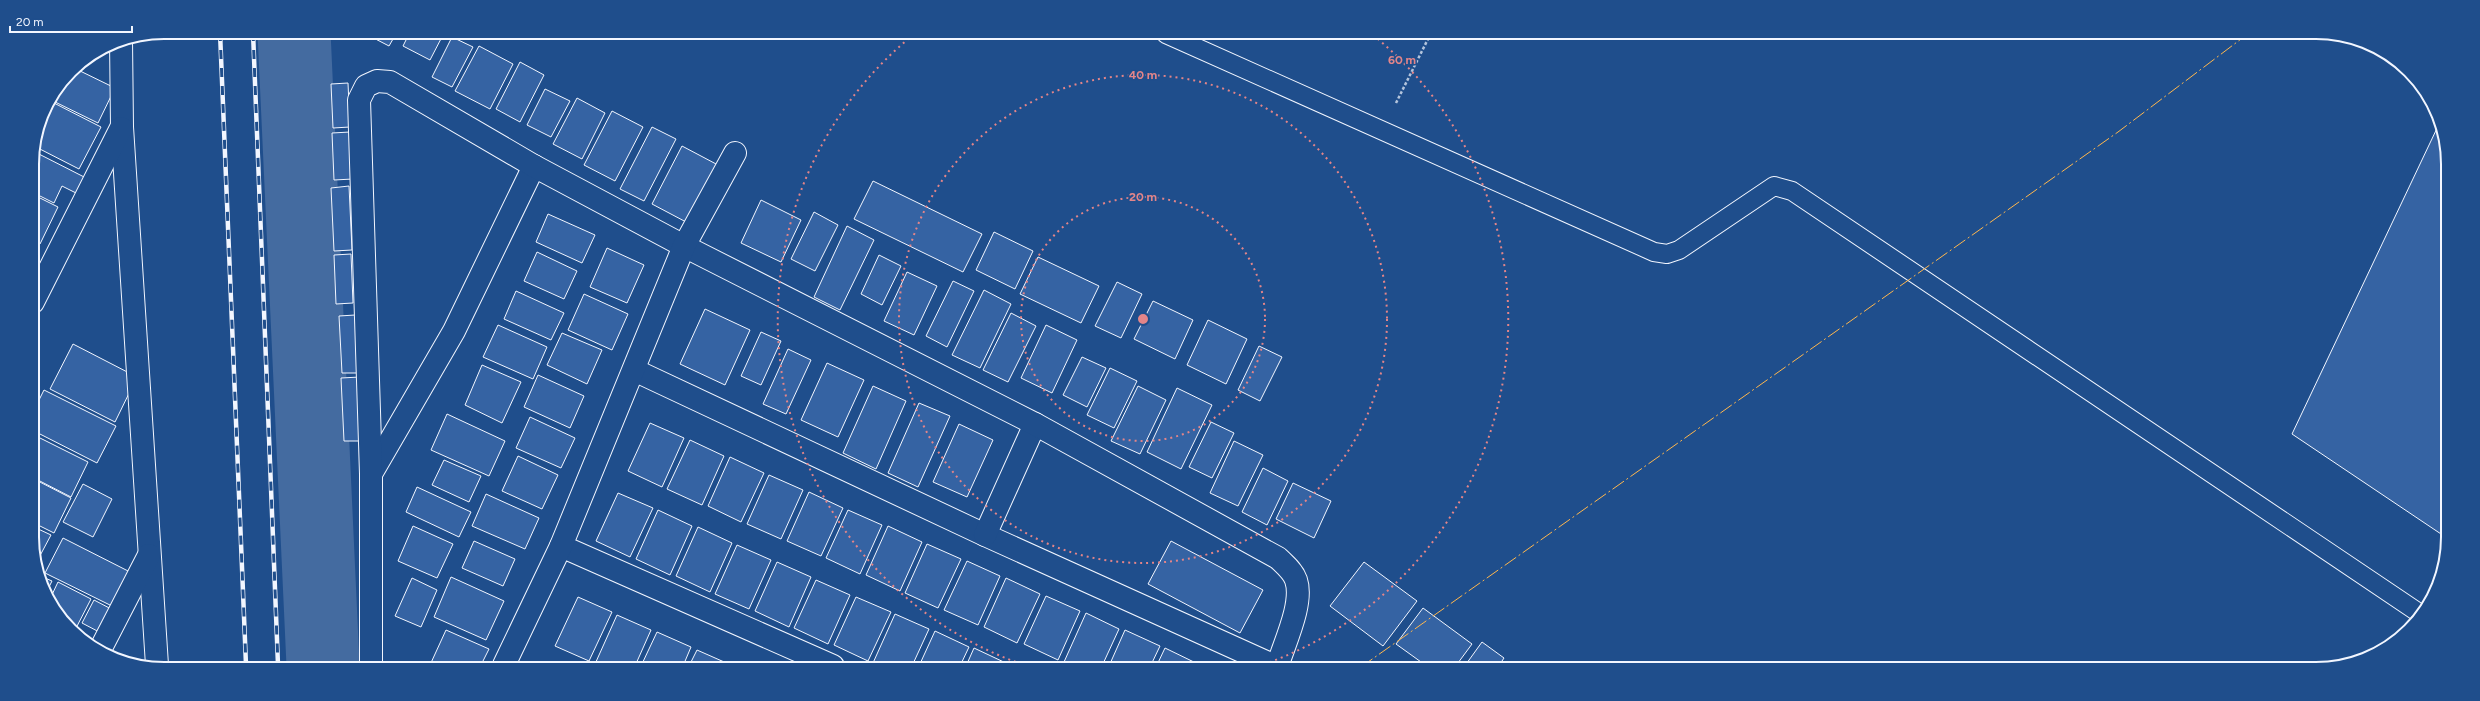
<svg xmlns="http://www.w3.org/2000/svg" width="2480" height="701" font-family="Figtree,sans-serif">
  <rect width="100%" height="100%" fill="#1f4e8c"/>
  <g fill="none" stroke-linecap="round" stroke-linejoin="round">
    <path stroke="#446ba0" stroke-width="73" d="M 294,32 L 323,665"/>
  </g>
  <g fill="#3563a3" stroke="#f2f6ff">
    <path d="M 362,32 L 397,32 L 389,46 Z"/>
    <path d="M 410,32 L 444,33 L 430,60 L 403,46 Z"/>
    <path d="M 452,37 L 473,47 L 452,87 L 432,77 Z"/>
    <path d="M 479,46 L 513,64 L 490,109 L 455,91 Z"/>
    <path d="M 520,62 L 544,75 L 520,122 L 496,109 Z"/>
    <path d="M 74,68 L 115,88 L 98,123 L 51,100 Z"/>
    <path d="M 348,83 L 350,127 L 333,128 L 331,84 Z"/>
    <path d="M 545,89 L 570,101 L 551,137 L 527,125 Z"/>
    <path d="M 577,98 L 605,113 L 582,159 L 553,144 Z"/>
    <path d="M 50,101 L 101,127 L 79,169 L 34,146 L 42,113 Z"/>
    <path d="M 612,111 L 643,127 L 615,181 L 584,165 Z"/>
    <path d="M 2439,124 L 2446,138 L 2444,536 L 2292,434 Z"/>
    <path d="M 652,127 L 676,139 L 644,201 L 620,189 Z"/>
    <path d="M 350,132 L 353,179 L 334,180 L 332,133 Z"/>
    <path d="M 682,146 L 718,165 L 688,223 L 652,204 Z"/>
    <path d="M 33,151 L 90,180 L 82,196 L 62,186 L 54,203 L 32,192 Z"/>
    <path d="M 873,181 L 982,234 L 963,272 L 854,219 Z"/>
    <path d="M 349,186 L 352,250 L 334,251 L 331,188 Z"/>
    <path d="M 32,194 L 58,207 L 40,244 L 33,241 Z"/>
    <path d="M 761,200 L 801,220 L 781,262 L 741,243 Z"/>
    <path d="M 814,212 L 838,225 L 815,271 L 791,259 Z"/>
    <path d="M 548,214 L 595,235 L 582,263 L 536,242 Z"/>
    <path d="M 847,226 L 874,240 L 840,310 L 814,297 Z"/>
    <path d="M 994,232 L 1033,251 L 1015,289 L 976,270 Z"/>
    <path d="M 607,248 L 644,265 L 627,303 L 590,287 Z"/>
    <path d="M 537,252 L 577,271 L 564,299 L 524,281 Z"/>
    <path d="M 351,254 L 353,303 L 336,304 L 334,255 Z"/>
    <path d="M 879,255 L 901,266 L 882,305 L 861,294 Z"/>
    <path d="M 1038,257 L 1099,286 L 1081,323 L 1020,294 Z"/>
    <path d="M 907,272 L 937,286 L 914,335 L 884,321 Z"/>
    <path d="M 953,281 L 974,291 L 947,347 L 926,336 Z"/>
    <path d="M 1117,282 L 1142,294 L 1121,338 L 1095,326 Z"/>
    <path d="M 984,290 L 1011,304 L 980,368 L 952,355 Z"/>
    <path d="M 516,291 L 564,313 L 551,340 L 504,319 Z"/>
    <path d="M 584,294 L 628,314 L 612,350 L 568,330 Z"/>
    <path d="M 1153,301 L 1193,320 L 1175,359 L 1134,339 Z"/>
    <path d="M 705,309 L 750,330 L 725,385 L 680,364 Z"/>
    <path d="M 1011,313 L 1036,326 L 1008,382 L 983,370 Z"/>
    <path d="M 355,315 L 358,373 L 342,373 L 339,316 Z"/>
    <path d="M 1208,320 L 1247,339 L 1226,384 L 1187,365 Z"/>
    <path d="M 498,325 L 547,347 L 533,379 L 483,357 Z"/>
    <path d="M 1046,325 L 1077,340 L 1052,393 L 1021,378 Z"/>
    <path d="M 761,332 L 781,341 L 761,385 L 741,376 Z"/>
    <path d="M 562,333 L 602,350 L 587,384 L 547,365 Z"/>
    <path d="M 73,344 L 137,377 L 115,422 L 50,389 Z"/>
    <path d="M 1259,346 L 1282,357 L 1260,401 L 1238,390 Z"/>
    <path d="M 788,349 L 811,360 L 786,414 L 763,404 Z"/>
    <path d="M 1082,357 L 1106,368 L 1087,407 L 1063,395 Z"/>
    <path d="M 827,363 L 864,380 L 838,437 L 801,420 Z"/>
    <path d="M 482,365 L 521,382 L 502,423 L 465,405 Z"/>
    <path d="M 1110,368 L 1137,381 L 1114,428 L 1087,415 Z"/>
    <path d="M 538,375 L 584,396 L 570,428 L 524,407 Z"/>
    <path d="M 360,377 L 363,441 L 344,441 L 341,378 Z"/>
    <path d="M 873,386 L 906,401 L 876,469 L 843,453 Z"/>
    <path d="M 1138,386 L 1166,400 L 1140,454 L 1111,441 Z"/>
    <path d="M 1177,388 L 1212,405 L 1181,469 L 1147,452 Z"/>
    <path d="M 44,390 L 116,426 L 97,463 L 34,431 L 34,410 Z"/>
    <path d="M 919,403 L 950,416 L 918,487 L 888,473 Z"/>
    <path d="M 447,414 L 505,441 L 489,476 L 431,450 Z"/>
    <path d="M 530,417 L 575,438 L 561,468 L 516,448 Z"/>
    <path d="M 1211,422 L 1234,433 L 1212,478 L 1189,467 Z"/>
    <path d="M 650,423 L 684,438 L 662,487 L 628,471 Z"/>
    <path d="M 959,424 L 993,440 L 967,497 L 933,482 Z"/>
    <path d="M 36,436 L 88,462 L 71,497 L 34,478 L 34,440 Z"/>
    <path d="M 690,440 L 724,456 L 702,505 L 667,489 Z"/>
    <path d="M 1234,441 L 1263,455 L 1238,506 L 1210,493 Z"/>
    <path d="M 518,456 L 558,475 L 542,509 L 502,491 Z"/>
    <path d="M 730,457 L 764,473 L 741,522 L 708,506 Z"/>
    <path d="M 444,460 L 481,476 L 469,502 L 432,485 Z"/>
    <path d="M 1263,468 L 1288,481 L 1267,525 L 1242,512 Z"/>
    <path d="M 769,475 L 803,490 L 781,539 L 747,524 Z"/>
    <path d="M 34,479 L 71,498 L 54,533 L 34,523 Z"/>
    <path d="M 1293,483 L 1331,501 L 1314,538 L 1276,519 Z"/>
    <path d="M 83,484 L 112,499 L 93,537 L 63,522 Z"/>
    <path d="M 417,487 L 471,512 L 459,537 L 406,512 Z"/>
    <path d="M 809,492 L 843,508 L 821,556 L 787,541 Z"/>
    <path d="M 618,493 L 653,508 L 630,557 L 596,541 Z"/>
    <path d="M 486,494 L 539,518 L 525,549 L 472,526 Z"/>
    <path d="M 658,510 L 692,526 L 670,575 L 636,559 Z"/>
    <path d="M 848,510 L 882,525 L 860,574 L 826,558 Z"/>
    <path d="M 413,526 L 453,544 L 437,578 L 398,561 Z"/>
    <path d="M 888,526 L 922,542 L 900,591 L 866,575 Z"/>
    <path d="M 34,527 L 51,535 L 35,565 L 34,563 Z"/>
    <path d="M 698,527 L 732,543 L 710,592 L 676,576 Z"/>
    <path d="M 63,538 L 134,574 L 116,608 L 45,573 Z"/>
    <path d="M 474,541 L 515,559 L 503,586 L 462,568 Z"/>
    <path d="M 1171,541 L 1263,590 L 1240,633 L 1148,584 Z"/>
    <path d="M 927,544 L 961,559 L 938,608 L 905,593 Z"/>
    <path d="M 737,545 L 771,560 L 749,609 L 715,594 Z"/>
    <path d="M 967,561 L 1000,576 L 978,625 L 944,610 Z"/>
    <path d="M 777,562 L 811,577 L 789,627 L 755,611 Z"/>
    <path d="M 1364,562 L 1417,601 L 1383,646 L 1330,606 Z"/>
    <path d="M 38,575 L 52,581 L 45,595 Z"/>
    <path d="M 451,577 L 504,601 L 486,640 L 434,617 Z"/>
    <path d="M 412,578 L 437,590 L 421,627 L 395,616 Z"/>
    <path d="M 1006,578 L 1040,594 L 1017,643 L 984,627 Z"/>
    <path d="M 816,580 L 850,595 L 828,644 L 794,628 Z"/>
    <path d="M 58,582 L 91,599 L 74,632 L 49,601 Z"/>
    <path d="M 1046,596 L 1080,611 L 1058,660 L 1024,644 Z"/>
    <path d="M 578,597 L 612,612 L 589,661 L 555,646 Z"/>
    <path d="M 856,597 L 891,612 L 868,661 L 834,645 Z"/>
    <path d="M 94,600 L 115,611 L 103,634 L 82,623 Z"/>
    <path d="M 1423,608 L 1472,644 L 1455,667 L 1428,667 L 1396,644 Z"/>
    <path d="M 1086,613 L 1119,629 L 1102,666 L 1073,666 L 1064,662 Z"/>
    <path d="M 895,614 L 929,629 L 912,666 L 880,666 L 873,663 Z"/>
    <path d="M 617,615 L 651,630 L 635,666 L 599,665 L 595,664 Z"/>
    <path d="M 446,630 L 489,649 L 481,665 L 430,665 Z"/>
    <path d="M 1125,630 L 1160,646 L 1150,667 L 1109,666 Z"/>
    <path d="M 935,631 L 969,647 L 960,666 L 919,666 Z"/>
    <path d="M 657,632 L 691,647 L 683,666 L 641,666 Z"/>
    <path d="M 1482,642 L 1504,658 L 1498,667 L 1464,667 Z"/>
    <path d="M 974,648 L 1008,664 L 1007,666 L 966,666 Z"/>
    <path d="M 1165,648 L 1198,664 L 1197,667 L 1156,667 Z"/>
    <path d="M 697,650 L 731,665 L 730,666 L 689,666 Z"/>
  </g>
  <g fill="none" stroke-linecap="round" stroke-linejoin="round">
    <defs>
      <path id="service" d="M 1166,34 L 1654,252 L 1667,254 L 1679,250 L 1774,186 L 1792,191 L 2422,615"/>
      <g id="minor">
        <path d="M 121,41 L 122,127 L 157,665"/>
        <path d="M 33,302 L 121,128"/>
        <path d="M 634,370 L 985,535 L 1277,667"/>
        <path d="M 371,474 L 454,331 L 534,166"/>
        <path d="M 985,535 L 1035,424"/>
        <path d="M 561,546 L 833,666"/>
        <path d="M 101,648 L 149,555"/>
        <path d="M 371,665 L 371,474 L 359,100 L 366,86 L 377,81 L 390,82 L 534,166 L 684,246 L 1035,424 L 1278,558 C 1284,564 1293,571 1296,580 C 1304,603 1284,644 1277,667"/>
        <path d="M 504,665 L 561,546 L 684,246 L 735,153"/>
      </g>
    </defs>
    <use href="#service" stroke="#f2f6ff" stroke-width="20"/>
    <use href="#minor" stroke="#f2f6ff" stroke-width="24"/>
    <path stroke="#b3c4dc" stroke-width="2.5" stroke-dasharray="3 2" stroke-linecap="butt" d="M 1396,103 L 1430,35"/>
    <use href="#service" stroke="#1f4e8c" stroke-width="18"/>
    <use href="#minor" stroke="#1f4e8c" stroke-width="22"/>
    <defs>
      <g id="rail">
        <path d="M 220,32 L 246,665"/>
        <path d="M 253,32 L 278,665"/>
      </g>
    </defs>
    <use href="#rail" stroke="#f2f6ff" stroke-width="4.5"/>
    <use href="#rail" stroke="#1f4e8c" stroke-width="3" stroke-dasharray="9" stroke-linecap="butt"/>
    <path stroke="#ffb74d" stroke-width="1" stroke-dasharray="14 3 2 3" stroke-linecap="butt" d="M 1361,667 L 2118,132 L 2245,36"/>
  </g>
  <g fill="none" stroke="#e38589" stroke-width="2" stroke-dasharray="2 4">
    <circle cx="1143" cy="319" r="122"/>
    <circle cx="1143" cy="319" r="244"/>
    <path d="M1027 666A366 366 0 0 1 913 35M1373 35A366 366 0 0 1 1259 666"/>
  </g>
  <path d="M0 0H2480V701H0ZM164 39H2316A125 125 0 0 1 2441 164V537A125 125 0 0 1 2316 662H164A125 125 0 0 1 39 537V164A125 125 0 0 1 164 39Z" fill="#1f4e8c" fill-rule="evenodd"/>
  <path fill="none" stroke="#f2f6ff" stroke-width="2" d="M164 39H2316A125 125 0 0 1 2441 164V537A125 125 0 0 1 2316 662H164A125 125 0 0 1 39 537V164A125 125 0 0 1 164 39Z"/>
  <circle cx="1143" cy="319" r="6" fill="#e38589" stroke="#1f4e8c" stroke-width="2"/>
  <g font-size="12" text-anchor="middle" font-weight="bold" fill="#e38589" stroke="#1f4e8c" stroke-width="3" stroke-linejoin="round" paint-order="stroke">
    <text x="1402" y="64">60 m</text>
    <text x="1143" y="79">40 m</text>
    <text x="1143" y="201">20 m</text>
  </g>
  <path d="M10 26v6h122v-6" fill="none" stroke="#f2f6ff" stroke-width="2"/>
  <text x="16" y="26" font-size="12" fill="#f2f6ff" stroke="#1f4e8c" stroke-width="3" paint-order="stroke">20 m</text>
</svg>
